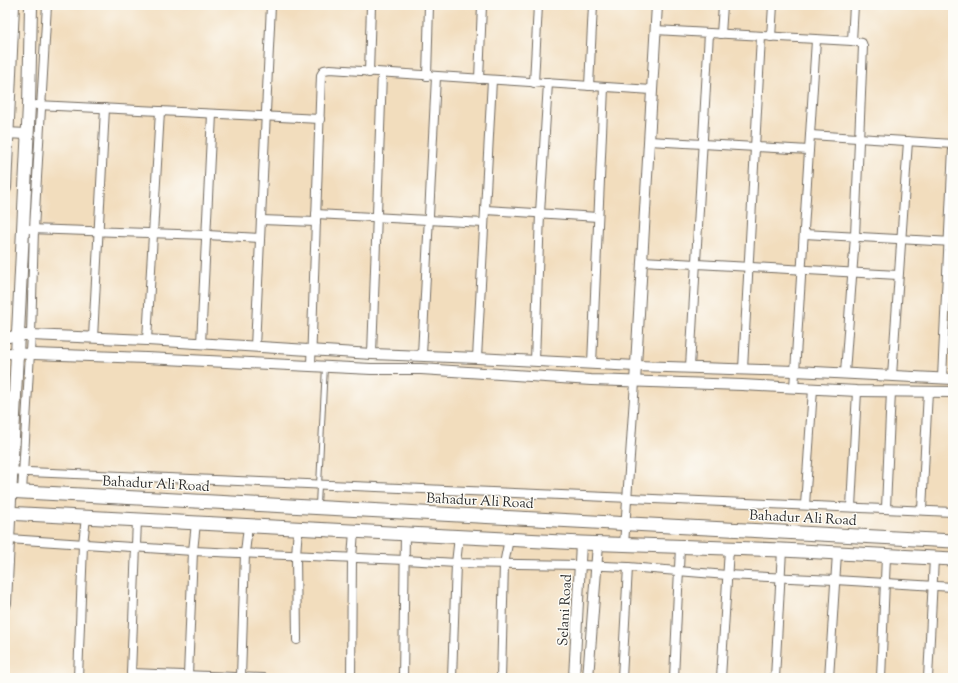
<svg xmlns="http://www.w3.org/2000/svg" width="958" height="683" font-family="'Sorts Mill Goudy',serif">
  <rect width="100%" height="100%" fill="#fdfcf7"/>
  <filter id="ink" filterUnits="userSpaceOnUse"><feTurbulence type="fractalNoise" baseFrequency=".025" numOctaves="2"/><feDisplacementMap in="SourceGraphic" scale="8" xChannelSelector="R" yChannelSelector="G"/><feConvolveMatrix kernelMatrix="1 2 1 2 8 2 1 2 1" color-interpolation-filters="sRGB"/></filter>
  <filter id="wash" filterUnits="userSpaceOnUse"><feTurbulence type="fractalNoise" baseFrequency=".012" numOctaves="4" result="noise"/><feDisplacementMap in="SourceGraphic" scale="16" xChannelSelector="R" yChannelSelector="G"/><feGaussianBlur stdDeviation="0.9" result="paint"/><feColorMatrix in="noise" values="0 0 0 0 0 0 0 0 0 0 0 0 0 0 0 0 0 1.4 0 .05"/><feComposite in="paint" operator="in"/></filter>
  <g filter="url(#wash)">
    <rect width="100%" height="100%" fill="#f2ddbd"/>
  </g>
  <g filter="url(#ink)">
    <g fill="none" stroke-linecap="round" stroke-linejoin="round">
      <defs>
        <path id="service" d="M 318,505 L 325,366"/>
        <g id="minor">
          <path d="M 655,30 L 852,41 L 862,43 L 863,46 L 855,236 L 845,373"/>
          <path d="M 721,34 L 723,5"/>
          <path d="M 771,37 L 773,5"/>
          <path d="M 852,41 L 854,5"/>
          <path d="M 369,73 L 371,5"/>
          <path d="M 427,76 L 429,5"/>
          <path d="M 479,79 L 482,5"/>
          <path d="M 534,83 L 538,5"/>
          <path d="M 589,86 L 593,5"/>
          <path d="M 37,105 L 320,119"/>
          <path d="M 810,135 L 953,144"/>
          <path d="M 649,141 L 809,150"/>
          <path d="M 485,210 L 598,217"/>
          <path d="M 316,214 L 484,223"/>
          <path d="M 261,220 L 316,222"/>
          <path d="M 29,229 L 207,235 L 260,238"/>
          <path d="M 804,234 L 953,242"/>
          <path d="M 642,261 L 898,275"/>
          <path d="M 93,338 L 105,108"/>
          <path d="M 147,340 L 160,111"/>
          <path d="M 201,344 L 212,114"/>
          <path d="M 255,347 L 271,5"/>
          <path d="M 372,354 L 382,73"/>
          <path d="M 422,355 L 436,77"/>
          <path d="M 477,358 L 492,80"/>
          <path d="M 535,361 L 540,213 L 548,83"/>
          <path d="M 592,364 L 604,87"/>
          <path d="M 311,365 L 321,75 L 324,70 L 330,69 L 652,90"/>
          <path d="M 690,367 L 709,33"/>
          <path d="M 743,369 L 761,37"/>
          <path d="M 892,376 L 908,141"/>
          <path d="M 942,378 L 953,148"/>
          <path d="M 794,388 L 816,40"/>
          <path d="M 5,471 L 953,512"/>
          <path d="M 22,492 L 31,335 L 34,229 L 47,5"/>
          <path d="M 805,505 L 813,389"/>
          <path d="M 851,507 L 857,391"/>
          <path d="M 886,508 L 891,391"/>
          <path d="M 922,510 L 928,391"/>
          <path d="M 137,520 L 131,673 L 264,678"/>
          <path d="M 8,539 L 193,551 L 405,560 L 456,563 L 580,565 L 628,567 L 727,575 L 835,580 L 953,587"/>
          <path d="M 624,545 L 635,382"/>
          <path d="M 297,640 L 296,555 L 298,528"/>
          <path d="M 188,675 L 193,551 L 196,523"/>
          <path d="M 241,677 L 245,553 L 248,526"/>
          <path d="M 78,678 L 83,544 L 86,517"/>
          <path d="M 351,678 L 352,558 L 354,531"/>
          <path d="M 403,678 L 405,533"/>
          <path d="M 452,678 L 456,563 L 459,537"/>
          <path d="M 501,678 L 504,564 L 509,539"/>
          <path d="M 622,678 L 628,567"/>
          <path d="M 674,678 L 680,547"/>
          <path d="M 721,678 L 729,549"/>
          <path d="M 775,678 L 782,550"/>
          <path d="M 829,678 L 837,553"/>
          <path d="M 881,678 L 886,556"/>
          <path d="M 928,678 L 934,558"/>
        </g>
        <g id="tertiary">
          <path d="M 5,133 L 27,134"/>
          <path d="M 5,338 L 18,335 L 31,335 L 147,340 L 372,354 L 477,358 L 636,366 L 795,371 L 953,379"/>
          <path d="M 5,353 L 146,358 L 371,369 L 421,369 L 591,380 L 742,385 L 857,391 L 953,392"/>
          <path d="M 635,382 L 657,5"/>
          <path d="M 574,678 L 581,543"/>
          <path d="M 588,678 L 598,544"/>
        </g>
        <g id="secondary">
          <path d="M 5,188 L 13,5"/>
          <path d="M 5,603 L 29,105 L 31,5"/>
        </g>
        <g id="primary">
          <path d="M 5,491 L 953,541"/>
          <path d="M 5,513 L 581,543 L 782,550 L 953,559"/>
        </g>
      </defs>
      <use href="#service" stroke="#71695e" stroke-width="6"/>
      <use href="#minor" stroke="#71695e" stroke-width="10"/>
      <use href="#tertiary" stroke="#71695e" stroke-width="12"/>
      <use href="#secondary" stroke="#71695e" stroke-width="14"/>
      <use href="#primary" stroke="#71695e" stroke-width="15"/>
      <use href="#service" stroke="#fff" stroke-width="4"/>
      <use href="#minor" stroke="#fff" stroke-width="8"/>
      <use href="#tertiary" stroke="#fff" stroke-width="10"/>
      <use href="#secondary" stroke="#fff" stroke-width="12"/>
      <use href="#primary" stroke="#fff" stroke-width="13"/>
    </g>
  </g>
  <g text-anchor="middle" stroke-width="3" stroke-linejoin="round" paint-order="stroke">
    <g font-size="14" fill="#2b2b2b" stroke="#fdfcf7">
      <text transform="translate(156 483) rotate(3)" y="5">Bahadur Ali Road</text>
      <text transform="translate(480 500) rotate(3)" y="5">Bahadur Ali Road</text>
      <text transform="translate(803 517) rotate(3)" y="5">Bahadur Ali Road</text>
      <text transform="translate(564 610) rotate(-87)" y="5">Selani Road</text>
    </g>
  </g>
  <rect width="958" height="683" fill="none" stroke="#fdfcf7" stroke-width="20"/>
</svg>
